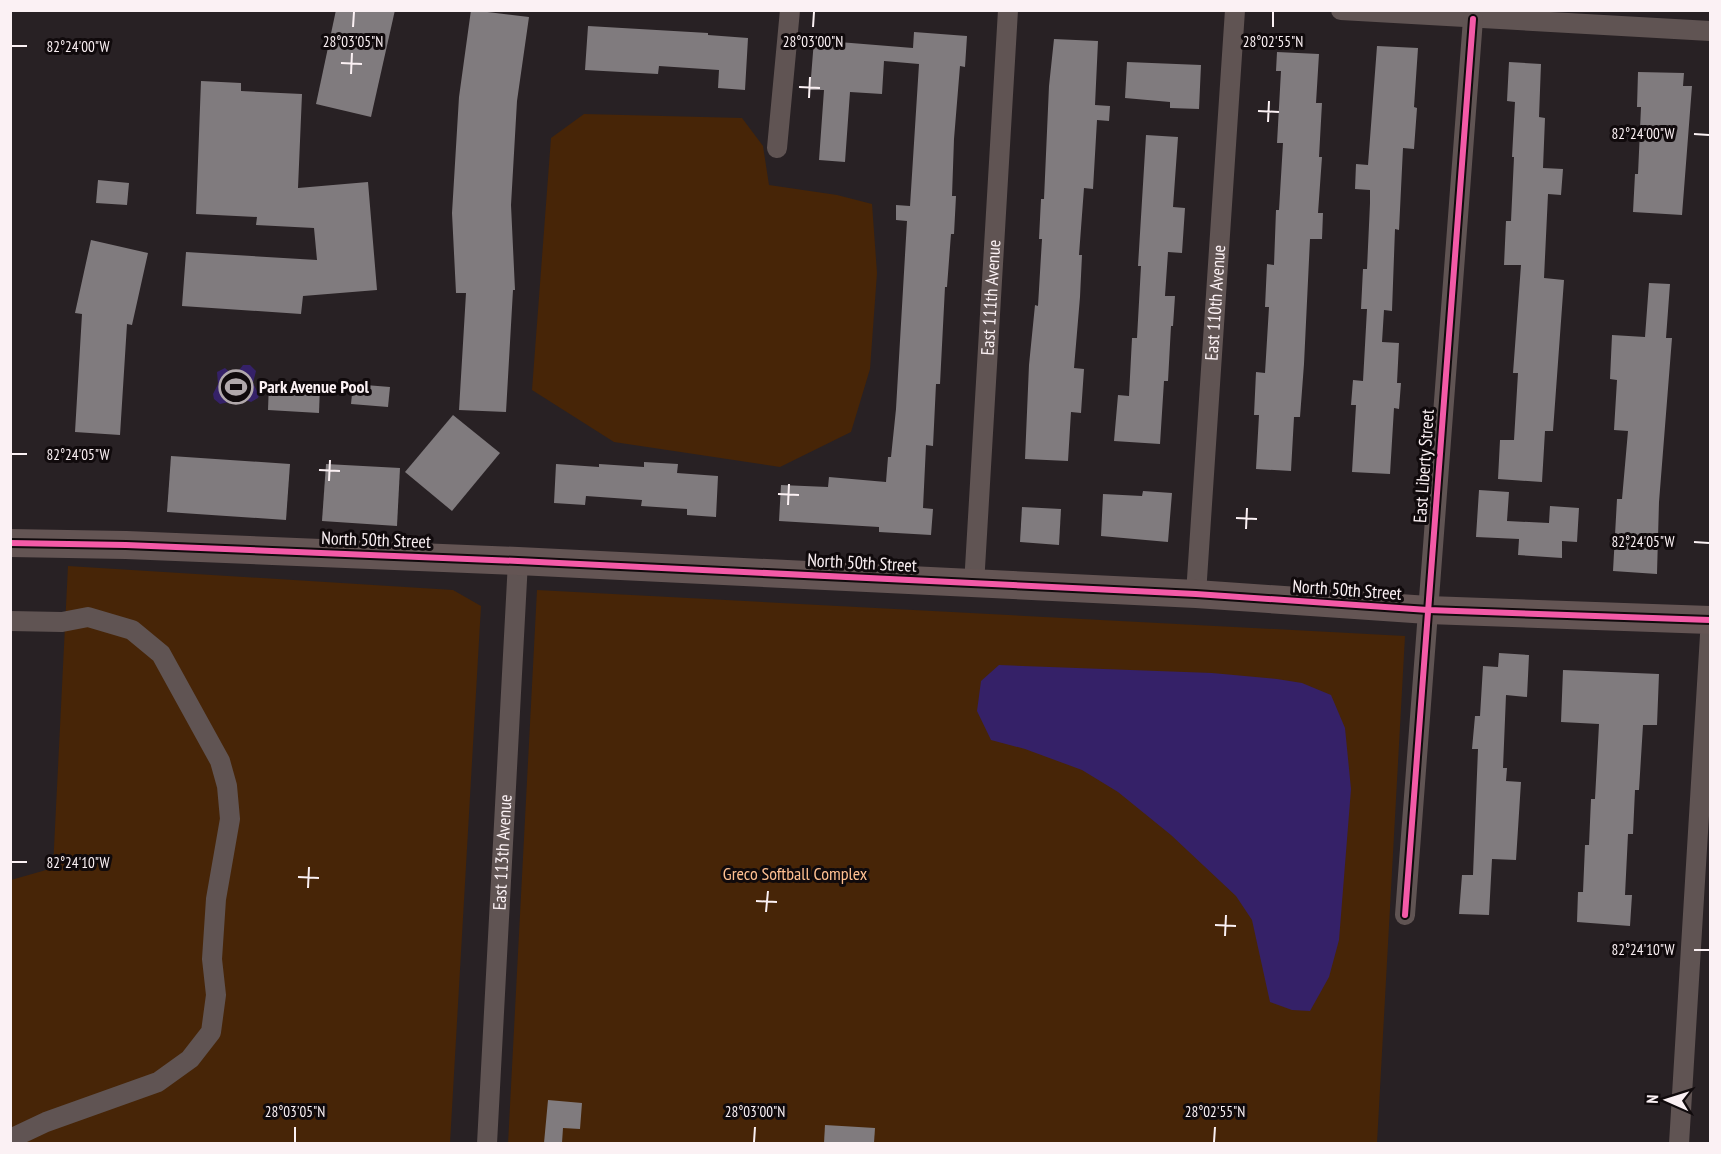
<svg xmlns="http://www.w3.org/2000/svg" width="1721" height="1154" font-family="'PT Sans Narrow',sans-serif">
  <rect width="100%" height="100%" fill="#282124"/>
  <g fill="#472507">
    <path d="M 584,114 L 742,118 L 763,146 L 769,185 L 837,195 L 872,204 L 877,273 L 870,369 L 851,432 L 780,467 L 614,442 L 532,390 L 551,138 Z"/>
    <path d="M 68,566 L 453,590 L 481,606 L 450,1143 L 11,1144 L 11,880 L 53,868 Z"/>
    <path d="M 537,590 L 1405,636 L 1377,1143 L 508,1144 Z"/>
  </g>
  <g fill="#352168">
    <path d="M 243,365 L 250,365 L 256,371 L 253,383 L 259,395 L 258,398 L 251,402 L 243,399 L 239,392 L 233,392 L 229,402 L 220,404 L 214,399 L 213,394 L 218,384 L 217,372 L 225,368 L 233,375 L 237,373 Z"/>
    <path d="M 999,665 L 1212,673 L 1277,679 L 1302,683 L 1331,695 L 1345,728 L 1351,789 L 1339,940 L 1329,977 L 1310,1011 L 1292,1010 L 1270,1002 L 1252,920 L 1236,896 L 1171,835 L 1118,792 L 1082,770 L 1025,749 L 991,740 L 977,711 L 981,681 Z"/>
  </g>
  <g fill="#807b7e">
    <path d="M 336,10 L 395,10 L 371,117 L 316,104 Z"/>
    <path d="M 471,10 L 529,17 L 517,101 L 511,205 L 515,290 L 513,290 L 506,412 L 459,410 L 466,293 L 456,293 L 452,213 L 459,97 Z"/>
    <path d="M 588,26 L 708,33 L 708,35 L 748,38 L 745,90 L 718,88 L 719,70 L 659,66 L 658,74 L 585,70 Z"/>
    <path d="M 914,32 L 967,36 L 965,67 L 960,66 L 954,139 L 952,196 L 956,196 L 954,234 L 951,234 L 947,287 L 945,287 L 940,384 L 936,384 L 933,446 L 926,445 L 923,508 L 933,509 L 931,535 L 879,532 L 879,527 L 779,521 L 781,485 L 828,487 L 829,477 L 886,482 L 888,457 L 891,457 L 896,409 L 907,221 L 896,220 L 896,205 L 910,206 L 919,64 L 884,61 L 882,94 L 850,92 L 845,162 L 819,160 L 824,90 L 810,90 L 814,40 L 913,48 Z"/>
    <path d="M 1054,39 L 1098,41 L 1095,105 L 1110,106 L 1109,121 L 1097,120 L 1093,189 L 1084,188 L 1079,255 L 1082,255 L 1080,297 L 1074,368 L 1084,369 L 1081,413 L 1071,412 L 1068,461 L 1025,459 L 1029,365 L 1035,305 L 1038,306 L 1042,239 L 1039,239 L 1041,199 L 1044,199 L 1049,86 Z"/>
    <path d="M 1377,46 L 1418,48 L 1414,107 L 1417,108 L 1414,149 L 1403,148 L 1399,230 L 1395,229 L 1392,311 L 1384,310 L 1382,342 L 1399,343 L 1397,383 L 1401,383 L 1399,409 L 1394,408 L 1390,474 L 1352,472 L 1356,405 L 1351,405 L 1353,380 L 1363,381 L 1367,309 L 1361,309 L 1363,269 L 1367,269 L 1370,203 L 1370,190 L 1355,189 L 1356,164 L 1368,165 Z"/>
    <path d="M 1277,52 L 1319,54 L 1316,103 L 1322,103 L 1319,157 L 1322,157 L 1318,213 L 1323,213 L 1322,239 L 1310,239 L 1304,364 L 1300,417 L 1294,417 L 1291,471 L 1256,469 L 1259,415 L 1254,415 L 1256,372 L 1265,373 L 1269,307 L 1265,307 L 1267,264 L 1274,265 L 1276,210 L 1279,210 L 1283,143 L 1277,143 L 1281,71 L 1276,71 Z"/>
    <path d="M 1127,62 L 1201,65 L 1199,109 L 1170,108 L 1170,102 L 1125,98 Z"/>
    <path d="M 1509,62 L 1541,64 L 1539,117 L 1545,118 L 1543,168 L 1563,169 L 1561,195 L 1548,194 L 1544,278 L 1564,280 L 1553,431 L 1545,431 L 1542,482 L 1498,479 L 1500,440 L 1514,440 L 1518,373 L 1513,373 L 1521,265 L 1504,265 L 1506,221 L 1511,221 L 1514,157 L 1512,157 L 1515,102 L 1507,101 Z"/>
    <path d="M 1638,72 L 1684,73 L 1683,86 L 1692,86 L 1682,215 L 1633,212 L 1635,174 L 1638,174 L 1641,107 L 1637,107 Z"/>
    <path d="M 201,81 L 241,83 L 241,91 L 302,94 L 298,188 L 368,182 L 377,290 L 303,296 L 301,314 L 182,306 L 186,252 L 317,260 L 314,228 L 256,225 L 257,217 L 196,214 Z"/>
    <path d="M 1146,135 L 1178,137 L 1173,207 L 1185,208 L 1182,253 L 1168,252 L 1165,296 L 1175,296 L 1173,326 L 1171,326 L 1168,381 L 1164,381 L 1160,444 L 1114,441 L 1118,395 L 1129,396 L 1132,338 L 1137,338 L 1141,266 L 1138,266 Z"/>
    <path d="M 98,180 L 129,183 L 127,205 L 96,203 Z"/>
    <path d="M 91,240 L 148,253 L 132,325 L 127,324 L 120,435 L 75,432 L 82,314 L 75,313 Z"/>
    <path d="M 1649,283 L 1670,284 L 1666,338 L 1672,338 L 1659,502 L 1657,574 L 1613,571 L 1617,499 L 1622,499 L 1628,431 L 1614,430 L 1617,380 L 1610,379 L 1612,335 L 1645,337 Z"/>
    <path d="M 269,383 L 320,386 L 319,413 L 268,410 Z"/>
    <path d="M 353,384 L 390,387 L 388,407 L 351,404 Z"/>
    <path d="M 453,415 L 500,453 L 452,511 L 405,472 Z"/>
    <path d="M 171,456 L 290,464 L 286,520 L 167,512 Z"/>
    <path d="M 644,462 L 678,464 L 677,473 L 718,476 L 716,517 L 687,515 L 687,509 L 641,506 L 642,500 L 586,496 L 585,505 L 554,503 L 556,464 L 599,467 L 599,464 L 644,467 Z"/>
    <path d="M 326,464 L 400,468 L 397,526 L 322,521 Z"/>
    <path d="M 1479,490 L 1509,492 L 1507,521 L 1549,523 L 1550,506 L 1579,508 L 1577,542 L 1562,541 L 1562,558 L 1518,555 L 1519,539 L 1476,537 Z"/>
    <path d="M 1143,491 L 1172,493 L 1168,542 L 1101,536 L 1103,494 L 1142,496 Z"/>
    <path d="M 1022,507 L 1061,509 L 1059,545 L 1020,542 Z"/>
    <path d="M 1499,653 L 1529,655 L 1527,697 L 1506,695 L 1503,768 L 1507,768 L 1506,781 L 1521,782 L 1516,860 L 1492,859 L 1489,915 L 1459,914 L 1462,875 L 1473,875 L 1478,749 L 1472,749 L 1475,716 L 1480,716 L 1483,666 L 1498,667 Z"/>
    <path d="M 1563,670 L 1659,674 L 1657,725 L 1643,725 L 1639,790 L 1635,790 L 1633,834 L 1628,834 L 1625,895 L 1632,895 L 1630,926 L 1577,922 L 1578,892 L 1583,892 L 1585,845 L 1589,845 L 1591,799 L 1595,799 L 1599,724 L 1561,722 Z"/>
    <path d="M 548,1100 L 582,1103 L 580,1129 L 563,1128 L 562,1143 L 544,1143 Z"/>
    <path d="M 825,1125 L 875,1128 L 874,1143 L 824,1143 Z"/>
  </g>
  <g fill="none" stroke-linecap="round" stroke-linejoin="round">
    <g stroke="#605453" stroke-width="20">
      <path d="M 1341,10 L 1710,31"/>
      <path d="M 777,148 L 790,10"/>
      <path id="s1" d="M 974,585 L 1008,10"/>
      <path id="s2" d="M 1196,594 L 1235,10"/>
      <path d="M 10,621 L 62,622 L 88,617 L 132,630 L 161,654 L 220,761 L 227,786 L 230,819 L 216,899 L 212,959 L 216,995 L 211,1032 L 190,1059 L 158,1082 L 46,1122 L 10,1139"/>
      <path d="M 1405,915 L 1473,19"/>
      <path id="s3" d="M 487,1144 L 518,561"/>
      <path d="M 1679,1144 L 1710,635"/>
    </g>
    <path stroke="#645554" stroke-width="28" d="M 10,543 L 126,545 L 518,561 L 1196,594 L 1428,610 L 1710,620"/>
    <defs>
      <g id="cycleway">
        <path d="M 10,543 L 126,545 L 518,561 L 1196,594 L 1428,610 L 1710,620"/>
        <path d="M 1405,915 L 1473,19"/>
      </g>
    </defs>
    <use href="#cycleway" stroke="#100a0c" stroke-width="10"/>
    <use href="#cycleway" stroke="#f35aa7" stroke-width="6"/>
  </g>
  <path fill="none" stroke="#fbf1f4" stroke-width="2" d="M 353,27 L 354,12M 813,27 L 814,12M 1273,27 L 1273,12M 12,46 L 27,46M 341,63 L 362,64M 351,74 L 352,53M 799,87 L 820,88M 809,98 L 810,77M 1258,111 L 1279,112M 1268,122 L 1269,101M 1694,134 L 1709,135M 12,454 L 27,454M 319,470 L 340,471M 329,481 L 330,460M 778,494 L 799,495M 788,505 L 789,484M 1236,518 L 1257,519M 1246,529 L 1247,508M 1694,542 L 1709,543M 12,862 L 27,862M 298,877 L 319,878M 308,888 L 309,867M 756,901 L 777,902M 766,912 L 768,891M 1215,925 L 1236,926M 1225,936 L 1226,915M 1694,950 L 1709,950M 295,1142 L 295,1127M 754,1142 L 755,1127M 1214,1142 L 1215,1127"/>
  <defs>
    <symbol id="stadium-ring" viewBox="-11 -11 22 22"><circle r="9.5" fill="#100a0c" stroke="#b1a8ab" stroke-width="1.5"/><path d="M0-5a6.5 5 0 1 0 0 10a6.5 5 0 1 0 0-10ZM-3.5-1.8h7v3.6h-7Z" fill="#b1a8ab"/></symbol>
  </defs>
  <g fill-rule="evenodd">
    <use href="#stadium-ring" x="217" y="368" width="38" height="38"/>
  </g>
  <g text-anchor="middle" stroke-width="6" stroke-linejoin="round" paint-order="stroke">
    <g font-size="18" fill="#fbf1f4" stroke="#100a0c">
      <text dy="6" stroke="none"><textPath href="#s1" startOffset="288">East 111th Avenue</textPath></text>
      <text dy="6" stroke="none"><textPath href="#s2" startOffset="292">East 110th Avenue</textPath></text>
      <text transform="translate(1424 466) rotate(-86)" y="6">East Liberty Street</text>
      <text transform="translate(376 540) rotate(2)" y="6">North 50th Street</text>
      <text transform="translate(862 563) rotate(3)" y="6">North 50th Street</text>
      <text transform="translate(1347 590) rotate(4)" y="6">North 50th Street</text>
      <text dy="6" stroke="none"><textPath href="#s3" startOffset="292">East 113th Avenue</textPath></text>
    </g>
    <g font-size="18" font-weight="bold" fill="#fbf1f4" stroke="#100a0c" text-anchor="start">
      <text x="259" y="393">Park Avenue Pool</text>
    </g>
    <g font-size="18" fill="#ffc091" stroke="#100a0c">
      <text x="795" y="880">Greco Softball Complex</text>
    </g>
  </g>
  <g font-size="15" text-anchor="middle" fill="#fbf1f4" stroke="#100a0c" stroke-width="6" stroke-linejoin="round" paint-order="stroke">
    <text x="353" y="47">28°03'05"N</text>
    <text x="813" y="47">28°03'00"N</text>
    <text x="1273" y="47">28°02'55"N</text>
    <text x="78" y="52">82°24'00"W</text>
    <text x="1643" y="139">82°24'00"W</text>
    <text x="78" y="460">82°24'05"W</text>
    <text x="1643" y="547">82°24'05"W</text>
    <text x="78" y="868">82°24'10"W</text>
    <text x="1643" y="955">82°24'10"W</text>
    <text x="295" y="1117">28°03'05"N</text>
    <text x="755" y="1117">28°03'00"N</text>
    <text x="1215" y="1117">28°02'55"N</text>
  </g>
  <rect width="1721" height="1154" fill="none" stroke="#fbf1f4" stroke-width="24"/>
  <g transform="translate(1667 1100) rotate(273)" stroke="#100a0c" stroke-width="4.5" paint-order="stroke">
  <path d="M0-4.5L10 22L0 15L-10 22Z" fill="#fbf1f4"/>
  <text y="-9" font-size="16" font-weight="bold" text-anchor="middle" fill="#fbf1f4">N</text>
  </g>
</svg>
